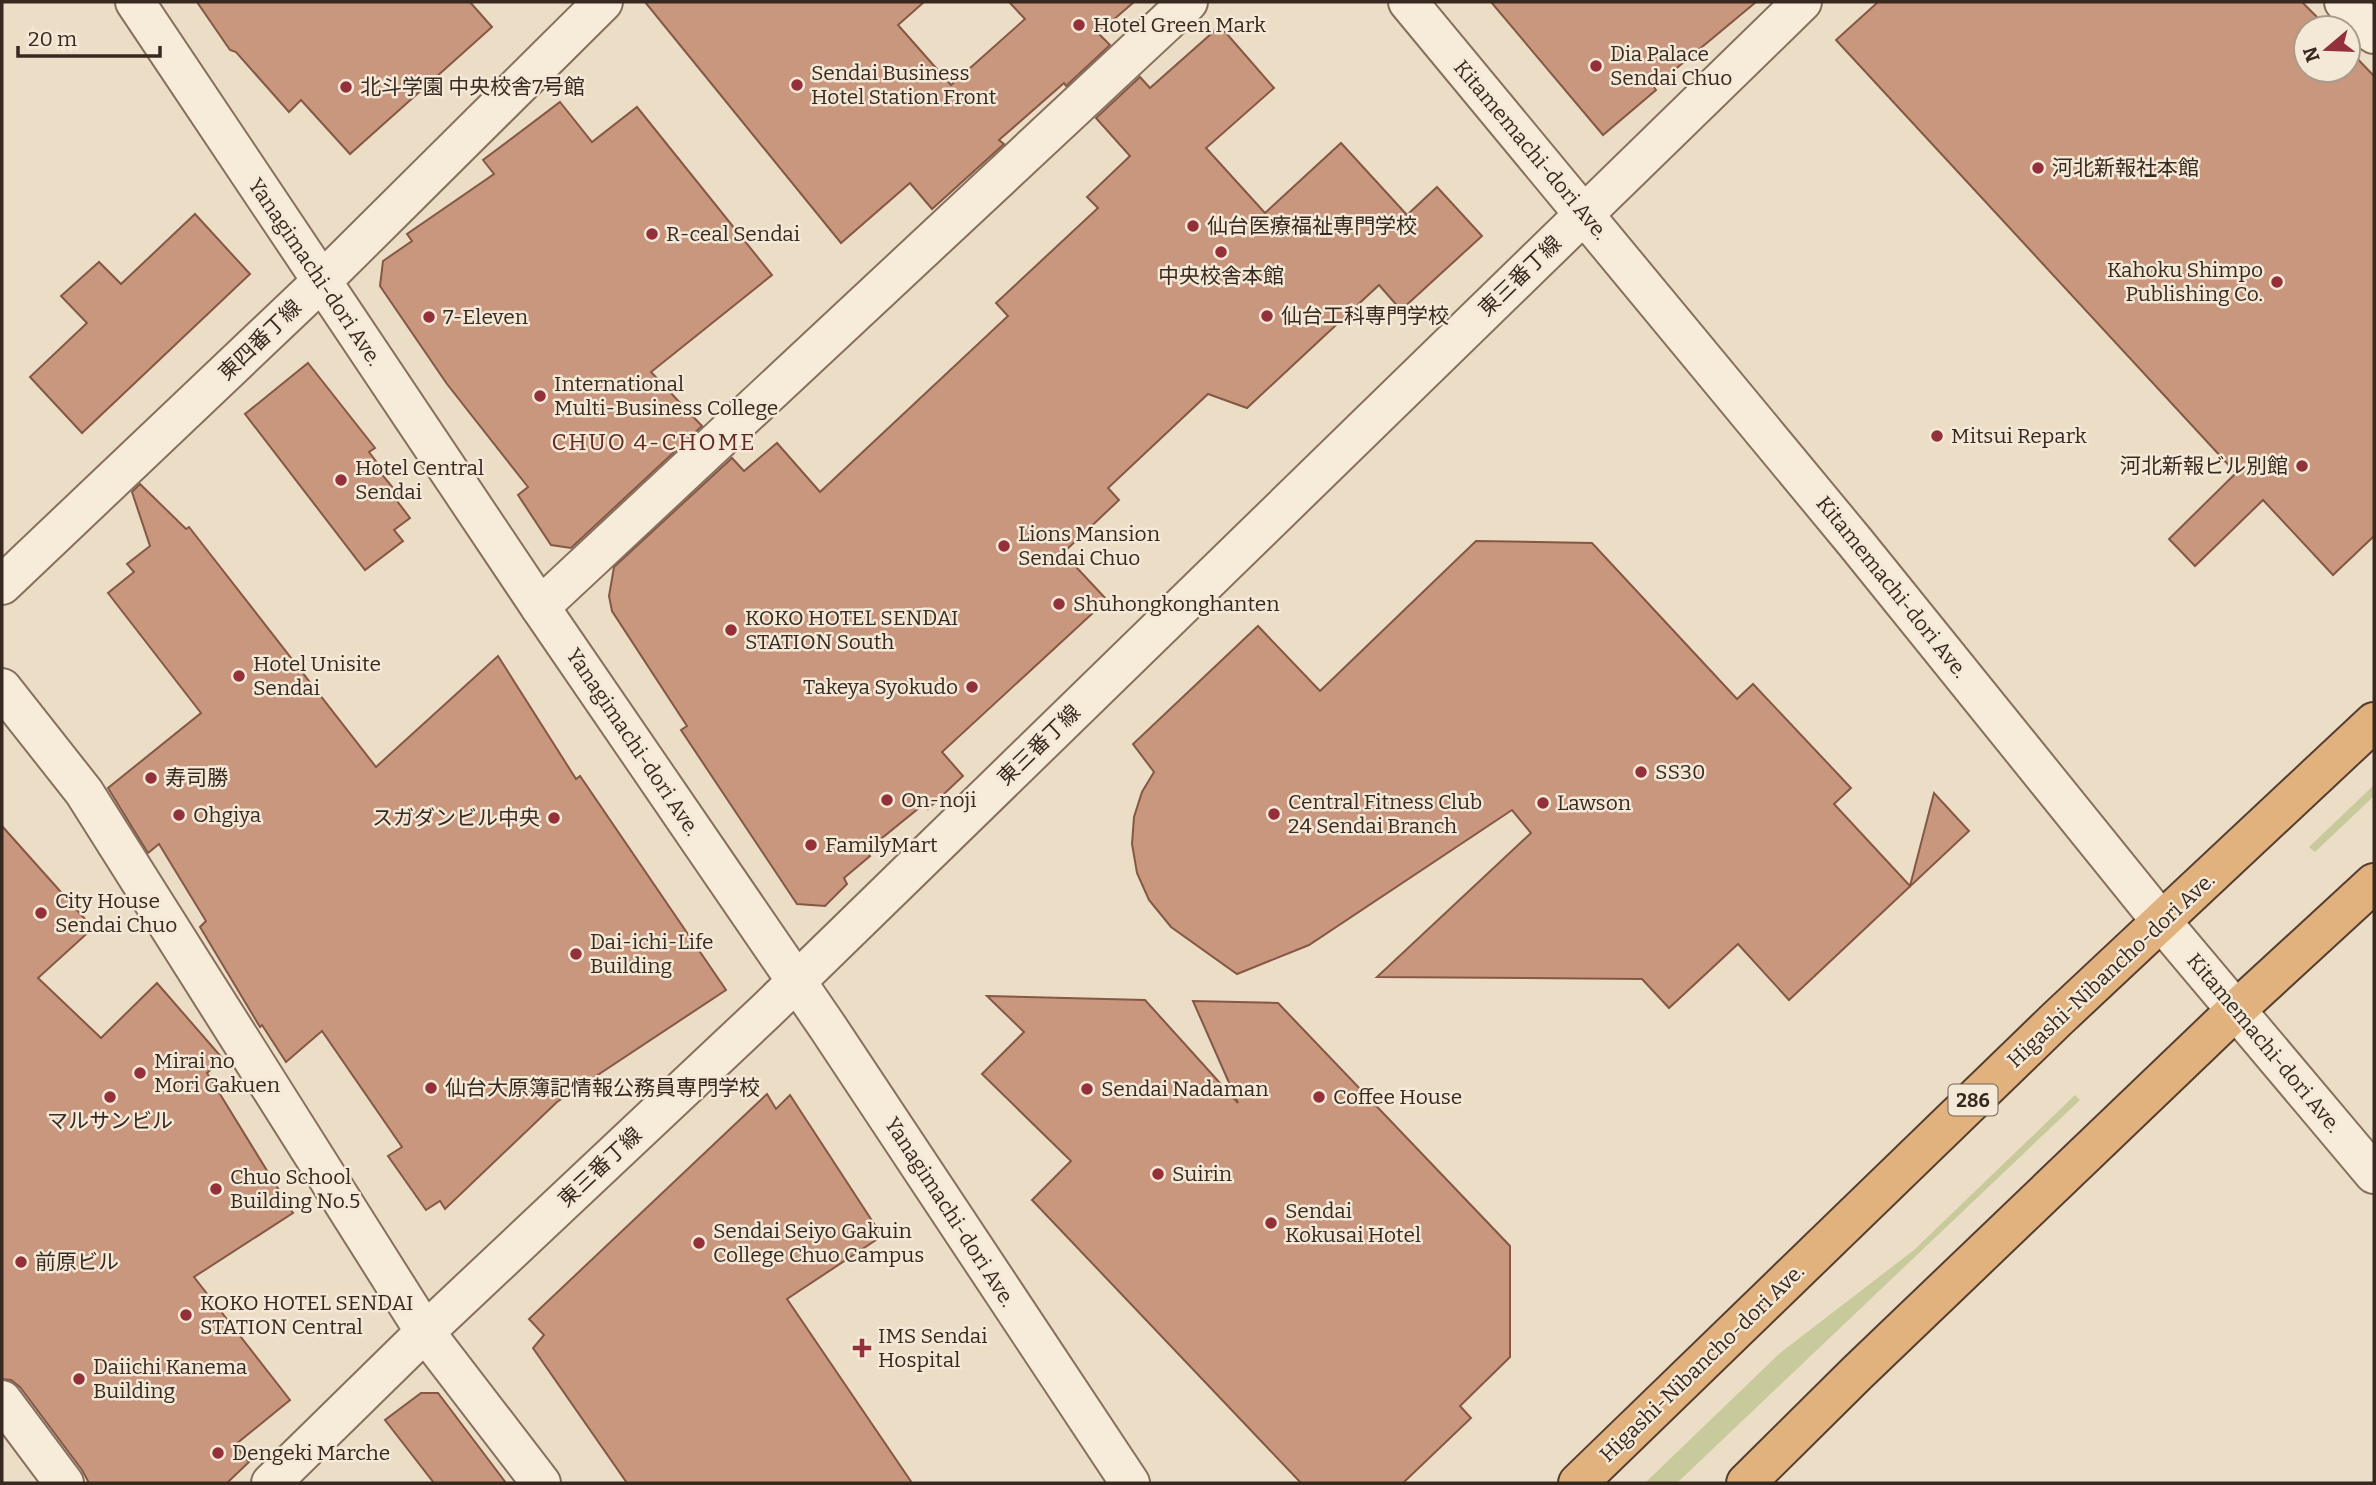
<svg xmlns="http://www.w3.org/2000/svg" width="2376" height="1485" font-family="Bitter,'Noto Sans JP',serif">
  <rect width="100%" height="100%" fill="#ecddc6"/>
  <g fill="#c9ca9b">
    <path d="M 2374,785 L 2374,796 L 2315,852 L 2309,847 Z"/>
    <path d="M 2075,1095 L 2080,1100 L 1677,1483 L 1645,1483 L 1780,1353 L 1914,1250 Z"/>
  </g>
  <g fill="#c9967e" stroke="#855844" stroke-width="2">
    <path d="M 197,2 L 470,2 L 492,27 L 350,154 L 301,100 L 289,112 L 236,52 L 230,50 Z"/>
    <path d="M 645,2 L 924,2 L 898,25 L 951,85 L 1025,19 L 1009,2 L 1134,2 L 1098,33 L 1110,45 L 1066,86 L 1064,83 L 999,140 L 1004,144 L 932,209 L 910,183 L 841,243 Z"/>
    <path d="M 1491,2 L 1756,2 L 1654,87 L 1656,90 L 1603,135 Z"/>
    <path d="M 1878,2 L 2302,2 L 2328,28 L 2306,28 L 2306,70 L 2348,70 L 2348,49 L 2374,76 L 2374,536 L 2333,575 L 2263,500 L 2195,566 L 2169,539 L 2236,473 L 1836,40 Z"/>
    <path d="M 1220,26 L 1274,88 L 1206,148 L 1265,213 L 1341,143 L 1407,215 L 1437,187 L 1482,236 L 1401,310 L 1379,285 L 1247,408 L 1208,394 L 1108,488 L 1119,500 L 1063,553 L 1107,600 L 942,752 L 963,776 L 928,809 L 924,804 L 866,851 L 870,856 L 844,878 L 847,884 L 825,906 L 797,904 L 681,730 L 687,726 L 612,611 L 609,596 L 614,567 L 732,458 L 744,471 L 777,443 L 820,492 L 1008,316 L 996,303 L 1098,208 L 1087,197 L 1130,156 L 1096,118 L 1140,77 L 1150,88 Z"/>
    <path d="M 560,102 L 592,142 L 637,107 L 772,275 L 651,372 L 702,426 L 571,548 L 551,545 L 518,495 L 528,487 L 447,384 L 380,286 L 383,261 L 412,241 L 407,234 L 494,174 L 483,160 Z"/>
    <path d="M 195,214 L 250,274 L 82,433 L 30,377 L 87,323 L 61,296 L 99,262 L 121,284 Z"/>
    <path d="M 308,363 L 375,448 L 369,452 L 378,464 L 375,466 L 398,494 L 394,497 L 410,518 L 394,530 L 403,541 L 365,570 L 245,414 Z"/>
    <path d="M 140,484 L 186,529 L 189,527 L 376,767 L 498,656 L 576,779 L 580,776 L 726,990 L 557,1102 L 445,1209 L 440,1201 L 426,1210 L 388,1156 L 402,1147 L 322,1031 L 286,1062 L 262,1025 L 260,1027 L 200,927 L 206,921 L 159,844 L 148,853 L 108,788 L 201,713 L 108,593 L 134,572 L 127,564 L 150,546 L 132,492 Z"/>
    <path d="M 1476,541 L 1592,543 L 1737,699 L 1753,684 L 1851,788 L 1834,804 L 1910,886 L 1934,793 L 1969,831 L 1789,1000 L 1738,944 L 1669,1008 L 1642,979 L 1377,977 L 1531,833 L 1512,810 L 1309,945 L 1237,974 L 1171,927 L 1149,900 L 1137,873 L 1132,844 L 1134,817 L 1142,792 L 1154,772 L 1133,744 L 1258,626 L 1320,691 Z"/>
    <path d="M 2,826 L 93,928 L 38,978 L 101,1038 L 157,983 L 223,1059 L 207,1073 L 293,1213 L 194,1277 L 290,1400 L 235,1445 L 249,1462 L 227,1483 L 89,1483 L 82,1470 L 20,1387 L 11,1380 L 2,1379 Z"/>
    <path d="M 987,996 L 1145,1000 L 1238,1103 L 1193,1001 L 1278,1003 L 1510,1246 L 1510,1357 L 1460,1406 L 1471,1418 L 1403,1483 L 1301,1483 L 1032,1200 L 1071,1161 L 982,1074 L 1024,1032 Z"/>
    <path d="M 767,1094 L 776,1109 L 790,1095 L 882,1236 L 787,1299 L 912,1483 L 627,1483 L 533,1348 L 544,1335 L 529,1319 Z"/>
    <path d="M 421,1393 L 438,1393 L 506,1483 L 434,1483 L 385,1420 Z"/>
  </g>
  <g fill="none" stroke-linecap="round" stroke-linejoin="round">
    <defs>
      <path id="pedestrian" d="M 2,1400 L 64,1483"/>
      <g id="minor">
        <path d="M 2344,2 L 2374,34"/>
        <path d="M 2,585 L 322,281 L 603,2"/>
        <path d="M 540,607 L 1188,2"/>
        <path d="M 2,688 L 84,792 L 425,1332 L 541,1483"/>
        <path d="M 271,1483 L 425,1332 L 766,1011 L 1802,2"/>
      </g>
      <g id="tertiary">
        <path d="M 135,2 L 540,607 L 827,1026 L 1130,1483"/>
        <path d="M 1408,2 L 1855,542 L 2161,921 L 2374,1174"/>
      </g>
      <g id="trunk">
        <path d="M 1578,1483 L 2057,1019 L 2374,722"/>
        <path d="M 1746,1483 L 1857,1373 L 2236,1010 L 2374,883"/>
      </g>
    </defs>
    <use href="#pedestrian" stroke="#876f5d" stroke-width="42"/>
    <use href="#minor" stroke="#876f5d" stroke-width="42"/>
    <use href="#tertiary" stroke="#876f5d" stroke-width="42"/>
    <use href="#trunk" stroke="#553e31" stroke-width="42"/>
    <use href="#pedestrian" stroke="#f7ecd9" stroke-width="38"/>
    <use href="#minor" stroke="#f7ecd9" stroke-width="38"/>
    <use href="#tertiary" stroke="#f7ecd9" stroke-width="38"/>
    <use href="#trunk" stroke="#e2b27e" stroke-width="38"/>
  </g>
  <g fill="#933039" stroke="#f4e8d6" stroke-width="2.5">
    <circle cx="1079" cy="25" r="7"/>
    <circle cx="1596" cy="66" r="7"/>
    <circle cx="797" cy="85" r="7"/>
    <circle cx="346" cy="87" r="7"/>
    <circle cx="2038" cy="168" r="7"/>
    <circle cx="1193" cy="226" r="7"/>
    <circle cx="652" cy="234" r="7"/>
    <circle cx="1221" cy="252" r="7"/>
    <circle cx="2277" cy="282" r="7"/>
    <circle cx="1267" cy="316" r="7"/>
    <circle cx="429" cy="317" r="7"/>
    <circle cx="540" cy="396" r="7"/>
    <circle cx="1937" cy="436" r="7"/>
    <circle cx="2302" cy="466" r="7"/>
    <circle cx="341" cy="480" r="7"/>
    <circle cx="1004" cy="546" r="7"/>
    <circle cx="1059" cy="604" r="7"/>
    <circle cx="731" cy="630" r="7"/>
    <circle cx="239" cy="676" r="7"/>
    <circle cx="972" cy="687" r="7"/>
    <circle cx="1641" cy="772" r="7"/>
    <circle cx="151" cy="778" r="7"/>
    <circle cx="887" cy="800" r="7"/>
    <circle cx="1543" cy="803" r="7"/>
    <circle cx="1274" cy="814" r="7"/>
    <circle cx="179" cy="815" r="7"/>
    <circle cx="554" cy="818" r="7"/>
    <circle cx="811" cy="845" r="7"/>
    <circle cx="41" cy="913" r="7"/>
    <circle cx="576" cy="954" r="7"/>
    <circle cx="140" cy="1073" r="7"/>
    <circle cx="431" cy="1088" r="7"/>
    <circle cx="1087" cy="1089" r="7"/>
    <circle cx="110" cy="1097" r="7"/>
    <circle cx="1319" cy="1097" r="7"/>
    <circle cx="1158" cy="1174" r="7"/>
    <circle cx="216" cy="1189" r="7"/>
    <circle cx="1271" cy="1223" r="7"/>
    <circle cx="699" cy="1243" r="7"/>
    <circle cx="21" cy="1262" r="7"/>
    <circle cx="186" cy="1315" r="7"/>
    <path d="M858.5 1337.5h7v7h7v7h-7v7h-7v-7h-7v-7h7z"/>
    <circle cx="79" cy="1379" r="7"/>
    <circle cx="218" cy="1453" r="7"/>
  </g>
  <g text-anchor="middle" stroke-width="5" stroke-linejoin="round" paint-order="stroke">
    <rect fill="#f4e8d6" stroke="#706257" stroke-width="2" x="1948.5" y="1084.5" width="49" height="31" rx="5"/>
    <g font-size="19" font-weight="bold" fill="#382920">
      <text x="1973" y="1107">286</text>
    </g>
    <g font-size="21" fill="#382920" stroke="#f4e8d6" text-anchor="start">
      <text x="1093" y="32">Hotel Green Mark</text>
      <text x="1610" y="61">Dia Palace<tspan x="1610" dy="24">Sendai Chuo</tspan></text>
      <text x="811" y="80">Sendai Business<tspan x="811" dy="24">Hotel Station Front</tspan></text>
      <text x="360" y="94">北斗学園 中央校舎7号館</text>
      <text x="2052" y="175">河北新報社本館</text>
      <text x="1207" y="233">仙台医療福祉専門学校</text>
      <text x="666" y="241">R-ceal Sendai</text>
      <text x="2263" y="277" text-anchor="end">Kahoku Shimpo<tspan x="2263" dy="24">Publishing Co.</tspan></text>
      <text x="1221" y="283" text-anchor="middle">中央校舎本館</text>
      <text x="1281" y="323">仙台工科専門学校</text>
      <text x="443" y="324">7-Eleven</text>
      <text x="554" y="391">International<tspan x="554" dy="24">Multi-Business College</tspan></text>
      <text x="1951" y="443">Mitsui Repark</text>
      <text x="2288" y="473" text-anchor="end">河北新報ビル別館</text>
      <text x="355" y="475">Hotel Central<tspan x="355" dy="24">Sendai</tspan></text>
      <text x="1018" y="541">Lions Mansion<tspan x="1018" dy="24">Sendai Chuo</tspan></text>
      <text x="1073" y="611">Shuhongkonghanten</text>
      <text x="745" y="625">KOKO HOTEL SENDAI<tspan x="745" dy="24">STATION South</tspan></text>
      <text x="253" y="671">Hotel Unisite<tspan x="253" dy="24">Sendai</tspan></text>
      <text x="958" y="694" text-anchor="end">Takeya Syokudo</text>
      <text x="1655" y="779">SS30</text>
      <text x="165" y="785">寿司勝</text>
      <text x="901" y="807">On-noji</text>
      <text x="1288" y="809">Central Fitness Club<tspan x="1288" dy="24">24 Sendai Branch</tspan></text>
      <text x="1557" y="810">Lawson</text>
      <text x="193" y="822">Ohgiya</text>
      <text x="540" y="825" text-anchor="end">スガダンビル中央</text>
      <text x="825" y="852">FamilyMart</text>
      <text x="55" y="908">City House<tspan x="55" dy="24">Sendai Chuo</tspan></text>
      <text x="590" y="949">Dai-ichi-Life<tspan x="590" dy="24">Building</tspan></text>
      <text x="154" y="1068">Mirai no<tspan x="154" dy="24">Mori Gakuen</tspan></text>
      <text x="445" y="1095">仙台大原簿記情報公務員専門学校</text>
      <text x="1101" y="1096">Sendai Nadaman</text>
      <text x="1333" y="1104">Coffee House</text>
      <text x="110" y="1128" text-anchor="middle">マルサンビル</text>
      <text x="1172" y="1181">Suirin</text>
      <text x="230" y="1184">Chuo School<tspan x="230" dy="24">Building No.5</tspan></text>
      <text x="1285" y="1218">Sendai<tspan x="1285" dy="24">Kokusai Hotel</tspan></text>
      <text x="713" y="1238">Sendai Seiyo Gakuin<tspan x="713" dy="24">College Chuo Campus</tspan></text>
      <text x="35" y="1269">前原ビル</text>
      <text x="200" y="1310">KOKO HOTEL SENDAI<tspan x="200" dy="24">STATION Central</tspan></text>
      <text x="878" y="1343">IMS Sendai<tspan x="878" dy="24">Hospital</tspan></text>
      <text x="93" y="1374">Daiichi Kanema<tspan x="93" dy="24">Building</tspan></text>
      <text x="232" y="1460">Dengeki Marche</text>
    </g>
    <g font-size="21" fill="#382920" stroke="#f4e8d6">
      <text transform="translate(1531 150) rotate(50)" y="7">Kitamemachi-dori Ave.</text>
      <text transform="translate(315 272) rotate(56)" y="7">Yanagimachi-dori Ave.</text>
      <text transform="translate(1520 276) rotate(-44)" y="7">東三番丁線</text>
      <text transform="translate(260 340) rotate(-44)" y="7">東四番丁線</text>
      <text transform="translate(1892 587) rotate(51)" y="7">Kitamemachi-dori Ave.</text>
      <text transform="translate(633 742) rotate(56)" y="7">Yanagimachi-dori Ave.</text>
      <text transform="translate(1039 745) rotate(-44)" y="7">東三番丁線</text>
      <text transform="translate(2111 970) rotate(-43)" y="7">Higashi-Nibancho-dori Ave.</text>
      <text transform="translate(2264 1043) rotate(50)" y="7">Kitamemachi-dori Ave.</text>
      <text transform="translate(600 1167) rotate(-43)" y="7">東三番丁線</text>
      <text transform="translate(950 1212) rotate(57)" y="7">Yanagimachi-dori Ave.</text>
      <text transform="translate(1702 1363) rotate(-44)" y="7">Higashi-Nibancho-dori Ave.</text>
    </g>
    <g font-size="23" letter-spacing="2" fill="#622921" stroke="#f4e8d6">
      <text x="654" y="450">CHUO 4-CHOME</text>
    </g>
  </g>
  <rect width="2376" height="1485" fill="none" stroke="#382920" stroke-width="7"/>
  <g transform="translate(2327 49) rotate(251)"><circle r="33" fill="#f4e8d6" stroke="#a99c8d" stroke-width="2"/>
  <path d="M0-5L12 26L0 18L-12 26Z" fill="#933039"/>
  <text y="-10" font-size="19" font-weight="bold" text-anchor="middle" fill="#382920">N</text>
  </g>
  <path d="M18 46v10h142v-10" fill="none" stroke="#382920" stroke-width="3.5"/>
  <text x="28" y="46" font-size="21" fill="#382920" stroke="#f4e8d6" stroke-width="5" paint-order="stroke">20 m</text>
</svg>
